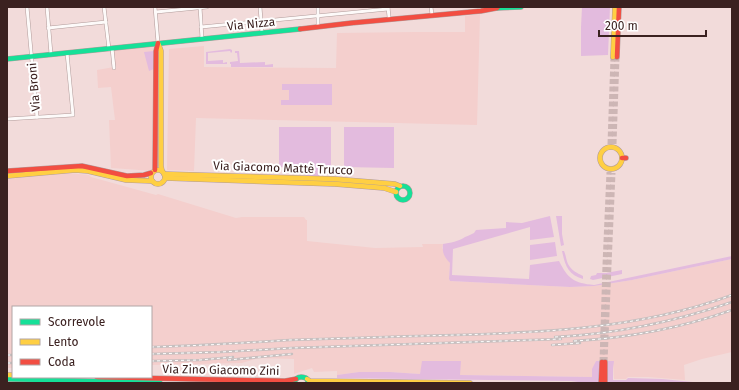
<svg xmlns="http://www.w3.org/2000/svg" width="739" height="390" font-family="'Fira Sans',sans-serif">
  <rect width="100%" height="100%" fill="#f2dbda"/>
  <g fill="#f4cfcd">
    <path d="M 480,14 L 477,125 L 196,118 L 194,171 L 167,170 L 169,49 L 204,46 L 204,67 L 336,68 L 337,33 L 415,32 L 465,32 L 465,16 Z"/>
    <path d="M 156,45 L 154,171 L 111,168 L 109,120 L 115,120 L 111,87 L 98,88 L 97,70 L 114,67 L 112,48 Z"/>
    <path d="M 69,173 L 89,175 L 91,177 L 156,195 L 158,194 L 236,218 L 242,217 L 304,217 L 306,220 L 307,220 L 307,241 L 375,248 L 423,247 L 422,244 L 443,244 L 442,248 L 450,263 L 449,279 L 450,281 L 570,287 L 594,286 L 632,280 L 732,259 L 732,352 L 702,359 L 684,365 L 685,380 L 648,377 L 628,377 L 626,379 L 614,379 L 613,362 L 608,361 L 596,361 L 592,377 L 460,375 L 423,361 L 420,374 L 390,372 L 359,372 L 337,375 L 337,371 L 314,372 L 312,368 L 294,374 L 294,359 L 258,358 L 242,363 L 151,365 L 151,307 L 13,307 L 13,368 L 7,368 L 7,179 Z"/>
  </g>
  <g fill="#e3bbde">
    <path d="M 582,7 L 610,7 L 608,55 L 581,56 L 581,27 Z"/>
    <path d="M 230,49 L 232,50 L 232,52 L 231,53 L 230,51 L 208,53 L 208,61 L 223,60 L 223,63 L 227,62 L 227,64 L 206,64 L 206,52 Z"/>
    <path d="M 154,51 L 154,69 L 149,71 L 144,52 Z"/>
    <path d="M 235,51 L 239,51 L 240,63 L 265,62 L 265,65 L 273,64 L 273,67 L 231,67 L 231,64 L 230,64 L 230,62 L 238,61 L 237,53 L 235,53 Z"/>
    <path d="M 282,84 L 332,84 L 332,105 L 281,105 L 281,100 L 289,100 L 289,90 L 282,90 Z"/>
    <path d="M 279,127 L 331,127 L 331,168 L 319,176 L 306,176 L 299,168 L 279,167 Z"/>
    <path d="M 344,127 L 394,127 L 394,168 L 344,167 Z"/>
    <path d="M 550,216 L 554,237 L 530,240 L 530,227 L 453,249 L 452,275 L 529,279 L 530,265 L 559,261 C 568,279 574,283 594,285 L 732,256 L 732,259 L 632,280 L 594,286 L 570,287 L 450,281 L 449,279 L 450,263 C 444,257 442,252 443,244 C 450,243 459,241 465,237 C 469,236 471,234 474,233 L 476,230 L 506,228 L 506,222 L 522,223 Z"/>
    <path d="M 556,216 L 562,216 L 562,234 L 564,245 L 561,246 Z"/>
    <path d="M 555,242 L 557,256 L 530,260 L 530,245 Z"/>
    <path d="M 562,251 L 564,251 C 566,255 566,260 568,264 C 571,270 577,273 583,276 L 583,279 C 568,275 565,265 562,251 Z"/>
    <path d="M 622,270 L 622,274 L 593,280 L 590,279 L 591,276 L 596,275 L 597,273 L 606,273 Z"/>
    <path d="M 422,361 L 461,361 L 460,375 L 592,377 L 592,369 L 596,361 L 601,361 L 601,383 L 585,383 L 571,381 L 337,378 L 337,375 L 359,372 L 390,372 L 420,374 Z"/>
    <path d="M 608,361 L 614,361 L 613,368 L 613,380 L 626,380 L 628,378 L 662,379 L 703,383 L 607,383 Z"/>
  </g>
  <g fill="none" stroke-linecap="round" stroke-linejoin="round">
    <g stroke="#cdb6b5" stroke-width="5" stroke-dasharray="5 2.5" stroke-linecap="butt">
      <path d="M 610,144 L 613,57"/>
      <path d="M 614,144 L 617,57"/>
      <path d="M 602,362 L 605,265 L 609,172"/>
      <path d="M 605,362 L 609,265 L 613,173"/>
    </g>
    <defs>
      <g id="street">
        <path d="M 27,7 L 37,117"/>
        <path d="M 47,7 L 51,54"/>
        <path d="M 104,7 L 109,49"/>
        <path d="M 155,7 L 158,43"/>
        <path d="M 200,7 L 202,39"/>
        <path d="M 260,7 L 262,33"/>
        <path d="M 318,7 L 318,27"/>
        <path d="M 388,7 L 389,17"/>
        <path d="M 431,7 L 432,15"/>
        <path d="M 156,12 L 207,7"/>
        <path d="M 201,27 L 388,9"/>
        <path d="M 48,28 L 106,22"/>
        <path d="M 112,48 L 114,68"/>
        <path d="M 7,119 L 73,115 L 67,53"/>
      </g>
      <g id="fast">
        <path d="M 497,8 L 521,7"/>
        <path d="M 7,59 L 300,29"/>
        <circle cx="403" cy="193" r="7"/>
        <path d="M 7,379 L 160,383"/>
        <path d="M 294,383 C 296,377 300,376 306,378 L 308,381"/>
      </g>
      <g id="slow">
        <path d="M 158,43 L 161,51 L 161,166 L 162,171"/>
        <path d="M 613,57 L 615,7"/>
        <circle cx="611" cy="158" r="11"/>
        <circle cx="158" cy="177" r="7"/>
        <path d="M 164,174 L 334,179 L 395,184 L 400,186"/>
        <path d="M 7,176 L 75,170 L 88,171 L 126,180 L 152,181"/>
        <path d="M 165,178 L 335,184 L 384,188 L 396,192"/>
        <path d="M 7,375 L 13,375"/>
        <path d="M 307,379 L 310,381 L 470,383"/>
      </g>
      <g id="jam">
        <path d="M 300,29 L 351,23 L 481,11 L 497,8 L 498,7"/>
        <path d="M 617,57 L 619,7"/>
        <path d="M 622,158 L 626,158"/>
        <path d="M 155,170 L 156,51 L 158,43"/>
        <path d="M 7,171 L 82,166 L 127,176 L 144,175 L 151,173"/>
        <path d="M 605,362 L 605,383"/>
        <path d="M 97,377 L 285,381 L 296,379"/>
        <path d="M 601,383 L 602,362"/>
      </g>
    </defs>
    <use href="#street" stroke="#b19b9a" stroke-width="4"/>
    <use href="#fast" stroke="#b19b9a" stroke-width="5.5"/>
    <use href="#slow" stroke="#b19b9a" stroke-width="5.5"/>
    <use href="#jam" stroke="#b19b9a" stroke-width="5.5"/>
    <use href="#street" stroke="#fdfaf9" stroke-width="3"/>
    <use href="#fast" stroke="#16e098" stroke-width="4.5"/>
    <use href="#slow" stroke="#ffcf43" stroke-width="4.5"/>
    <use href="#jam" stroke="#f24e42" stroke-width="4.5"/>
    <defs>
      <g id="rail">
        <path d="M 555,337 C 615,334 674,322 732,302"/>
        <path d="M 574,341 C 628,338 681,328 732,310"/>
        <path d="M 552,345 L 580,343"/>
        <path d="M 151,347 C 197,346 243,343 290,340 C 322,339 354,338 386,337 C 502,333 621,336 732,295"/>
        <path d="M 151,354 L 221,352 L 292,348 L 561,339"/>
        <path d="M 7,355 L 13,355"/>
        <path d="M 228,360 L 292,354"/>
        <path d="M 151,361 L 200,360 L 233,357"/>
        <path d="M 7,363 L 13,363"/>
      </g>
    </defs>
    <use href="#rail" stroke="#c6bfbf" stroke-width="2.5"/>
    <use href="#rail" stroke="#fff" stroke-width="1" stroke-dasharray="3" stroke-linecap="butt"/>
  </g>
  <g text-anchor="middle" stroke-width="4" stroke-linejoin="round" paint-order="stroke">
    <g font-size="12" fill="#3b2120" stroke="#fff">
      <text transform="translate(251 24) rotate(-6)" y="4">Via Nizza</text>
      <text transform="translate(34 87) rotate(-95)" y="4">Via Broni</text>
      <text transform="translate(283 168) rotate(2)" y="4">Via Giacomo Mattè Trucco</text>
      <text transform="translate(221 370) rotate(1)" y="4">Via Zino Giacomo Zini</text>
    </g>
  </g>
  <rect width="739" height="390" fill="none" stroke="#3b2120" stroke-width="16"/>
  <rect x="12" y="306" width="140" height="72" fill="#ffffff" stroke="#b1a6a6"/>
  <rect x="20" y="319" width="20" height="6" fill="#16e098" stroke="#b1a6a6"/>
  <text x="48" y="326" font-size="12" fill="#3b2120">Scorrevole</text>
  <rect x="20" y="339" width="20" height="6" fill="#ffcf43" stroke="#b1a6a6"/>
  <text x="48" y="346" font-size="12" fill="#3b2120">Lento</text>
  <rect x="20" y="359" width="20" height="6" fill="#f24e42" stroke="#b1a6a6"/>
  <text x="48" y="366" font-size="12" fill="#3b2120">Coda</text>
  <path d="M599 30v6h107v-6" fill="none" stroke="#3b2120" stroke-width="2"/>
  <text x="605" y="30" font-size="12" fill="#3b2120" stroke="#ffffff" stroke-width="3" paint-order="stroke">200 m</text>
</svg>
